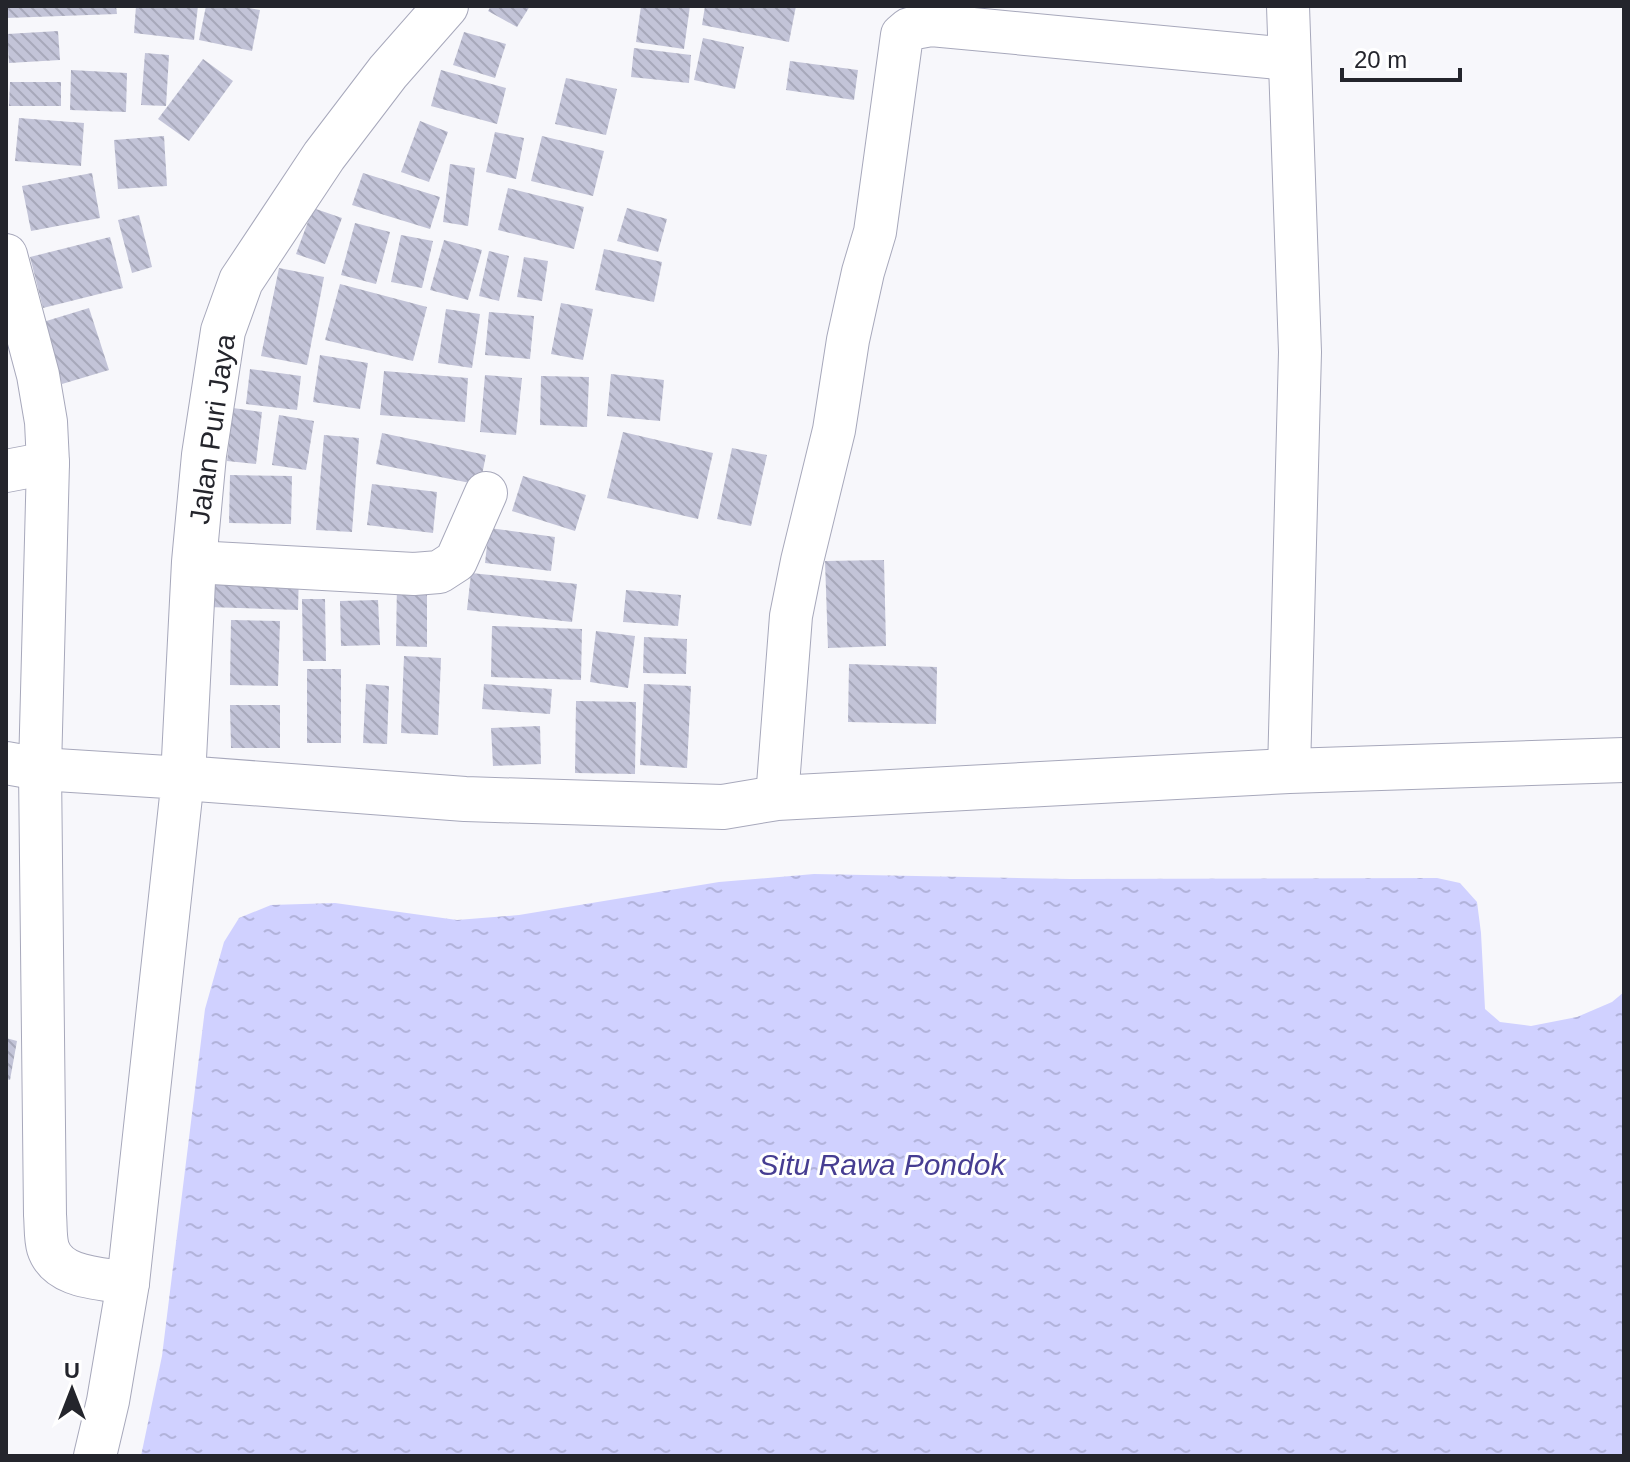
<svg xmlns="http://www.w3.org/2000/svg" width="1630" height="1462" font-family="Arial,sans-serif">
  <defs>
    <pattern id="water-ripples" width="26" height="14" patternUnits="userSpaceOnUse" patternTransform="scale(2)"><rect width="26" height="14" fill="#d0d1ff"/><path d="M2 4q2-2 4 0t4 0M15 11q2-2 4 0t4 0" fill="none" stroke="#b2b3db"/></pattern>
    <pattern id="building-back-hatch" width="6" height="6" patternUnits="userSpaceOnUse" patternTransform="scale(2)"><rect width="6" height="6" fill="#c3c4d8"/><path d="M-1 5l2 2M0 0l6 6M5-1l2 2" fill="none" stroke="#a7a8ba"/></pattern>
  </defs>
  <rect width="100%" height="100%" fill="#f7f7fb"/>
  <path fill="url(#water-ripples)" d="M 814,874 L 1070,879 L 1437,878 L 1460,883 L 1477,902 L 1481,933 L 1485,1009 L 1500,1022 L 1531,1026 L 1577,1017 L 1612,1002 L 1624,992 L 1624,1456 L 141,1456 L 162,1356 L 205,1009 L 224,942 L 239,918 L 271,905 L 335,903 L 457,920 L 519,915 L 719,882 Z"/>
  <g fill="url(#building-back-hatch)">
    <path d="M 6,6 L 116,6 L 117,14 L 6,18 Z"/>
    <path d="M 136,6 L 198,6 L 194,40 L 134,33 Z"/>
    <path d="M 206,6 L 238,6 L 260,10 L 252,51 L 199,40 Z"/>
    <path d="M 491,6 L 530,6 L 517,27 L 488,11 Z"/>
    <path d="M 641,6 L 690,6 L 684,49 L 636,42 Z"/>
    <path d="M 705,6 L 796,6 L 789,42 L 702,25 Z"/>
    <path d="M 58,31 L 60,60 L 9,63 L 7,34 Z"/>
    <path d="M 464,32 L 506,44 L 495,78 L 453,65 Z"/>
    <path d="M 703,38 L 744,47 L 735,89 L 694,80 Z"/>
    <path d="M 634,48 L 691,55 L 689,83 L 631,77 Z"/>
    <path d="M 145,53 L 169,55 L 166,106 L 141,105 Z"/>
    <path d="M 203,59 L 233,81 L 189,141 L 158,119 Z"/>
    <path d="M 790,61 L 858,70 L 854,100 L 786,90 Z"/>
    <path d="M 71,70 L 127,73 L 126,112 L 70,110 Z"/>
    <path d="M 441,70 L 506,88 L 497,124 L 431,106 Z"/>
    <path d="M 566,78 L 617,89 L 606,135 L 555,124 Z"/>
    <path d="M 10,82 L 61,82 L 61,106 L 9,106 Z"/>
    <path d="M 19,118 L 84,123 L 81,166 L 15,161 Z"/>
    <path d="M 420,121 L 448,132 L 429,182 L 401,172 Z"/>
    <path d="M 495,132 L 524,138 L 516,179 L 486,172 Z"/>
    <path d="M 164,136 L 167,186 L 118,189 L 114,140 Z"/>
    <path d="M 542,136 L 604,151 L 593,196 L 531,181 Z"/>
    <path d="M 450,164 L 475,168 L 468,226 L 443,222 Z"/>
    <path d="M 92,173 L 100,218 L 31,231 L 22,186 Z"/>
    <path d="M 363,173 L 440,197 L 430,229 L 352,205 Z"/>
    <path d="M 508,188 L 584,207 L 574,249 L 498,230 Z"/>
    <path d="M 313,208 L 342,218 L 325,264 L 296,254 Z"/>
    <path d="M 627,208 L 667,219 L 658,252 L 617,241 Z"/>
    <path d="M 139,215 L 152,267 L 132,273 L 118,220 Z"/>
    <path d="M 355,223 L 390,232 L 376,284 L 341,275 Z"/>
    <path d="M 401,235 L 433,241 L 422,288 L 391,282 Z"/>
    <path d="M 110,237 L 123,288 L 43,308 L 30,257 Z"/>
    <path d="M 444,240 L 482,250 L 468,300 L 430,290 Z"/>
    <path d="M 604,249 L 662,262 L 654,302 L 595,290 Z"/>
    <path d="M 489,251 L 509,256 L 499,301 L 479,296 Z"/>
    <path d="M 524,257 L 548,261 L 542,301 L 517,297 Z"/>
    <path d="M 279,268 L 324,277 L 307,365 L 261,356 Z"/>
    <path d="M 340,284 L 427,307 L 413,361 L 325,340 Z"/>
    <path d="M 561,303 L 593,309 L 583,360 L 551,354 Z"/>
    <path d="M 89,308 L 109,370 L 62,384 L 43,322 Z"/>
    <path d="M 446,309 L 480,314 L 472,368 L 438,363 Z"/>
    <path d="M 489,312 L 534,316 L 530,359 L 485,355 Z"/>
    <path d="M 320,355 L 368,363 L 360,409 L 313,402 Z"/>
    <path d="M 250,369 L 301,376 L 297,410 L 246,404 Z"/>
    <path d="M 384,371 L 468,378 L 465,422 L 380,415 Z"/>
    <path d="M 611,374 L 664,380 L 660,421 L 607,416 Z"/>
    <path d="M 485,375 L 522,378 L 516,435 L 480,432 Z"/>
    <path d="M 541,376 L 589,377 L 587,427 L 540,425 Z"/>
    <path d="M 233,408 L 262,412 L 256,464 L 227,461 Z"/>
    <path d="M 279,415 L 314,421 L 306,470 L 272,465 Z"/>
    <path d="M 623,432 L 713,453 L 698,519 L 607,498 Z"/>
    <path d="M 382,433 L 486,455 L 480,485 L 376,464 Z"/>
    <path d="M 324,435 L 359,438 L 352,532 L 316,530 Z"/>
    <path d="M 732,448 L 767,455 L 751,526 L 717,519 Z"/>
    <path d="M 230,475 L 292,476 L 291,524 L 229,523 Z"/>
    <path d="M 523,476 L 586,495 L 575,531 L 512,511 Z"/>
    <path d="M 372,484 L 437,492 L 433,533 L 367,525 Z"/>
    <path d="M 489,528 L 555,537 L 551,571 L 485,563 Z"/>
    <path d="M 884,560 L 886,646 L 828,648 L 825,561 Z"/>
    <path d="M 209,570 L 299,573 L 298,610 L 207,607 Z"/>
    <path d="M 471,573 L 577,584 L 572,622 L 467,610 Z"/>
    <path d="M 397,583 L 427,584 L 427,647 L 396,646 Z"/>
    <path d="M 626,590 L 681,595 L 678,626 L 623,622 Z"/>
    <path d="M 302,599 L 325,599 L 326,661 L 303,661 Z"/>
    <path d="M 378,600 L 380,645 L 341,646 L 340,601 Z"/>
    <path d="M 231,620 L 280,621 L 278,686 L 230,685 Z"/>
    <path d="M 492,626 L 582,629 L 581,680 L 491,677 Z"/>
    <path d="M 596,631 L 635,636 L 628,688 L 590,682 Z"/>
    <path d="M 644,637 L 687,639 L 686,674 L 643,673 Z"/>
    <path d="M 404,656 L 441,658 L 438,735 L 401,733 Z"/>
    <path d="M 849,664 L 937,667 L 936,724 L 848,722 Z"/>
    <rect x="307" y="669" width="34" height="74"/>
    <path d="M 366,684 L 389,686 L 387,744 L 363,743 Z"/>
    <path d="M 484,684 L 552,689 L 550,714 L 482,709 Z"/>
    <path d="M 644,684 L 691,686 L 687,768 L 640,765 Z"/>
    <path d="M 576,701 L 636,702 L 635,774 L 575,773 Z"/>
    <path d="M 230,705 L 280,705 L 280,748 L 231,748 Z"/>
    <path d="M 540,726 L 541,764 L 493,766 L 491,728 Z"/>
    <path d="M 6,1038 L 17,1041 L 10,1080 L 6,1079 Z"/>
  </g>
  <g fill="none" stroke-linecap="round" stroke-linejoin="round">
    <defs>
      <g id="minor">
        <path d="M 1288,6 L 1300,352 L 1289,771"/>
        <path d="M 6,255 L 38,375 L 46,422 L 48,463 L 40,769 L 45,1215 C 46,1226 45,1238 48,1248 C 58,1279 101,1278 128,1283"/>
        <path d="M 6,471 L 48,463"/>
        <path d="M 194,562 L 414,574 L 439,572 L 456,561 L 486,493"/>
        <path d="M 6,763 L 40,769 L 183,778 L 128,1283 L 108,1401 L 95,1456"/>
        <path d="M 777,798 L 791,616 L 802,561 L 834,430 L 848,340 L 863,272 L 875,232 L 902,35 L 909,29 L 931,25 L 1289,59"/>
      </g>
      <path id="tertiary" d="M 446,6 L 388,72 L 324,156 L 241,281 L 223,331 L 204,455 L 194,562 L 183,778 L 465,799 L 723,807 L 777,798 L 1289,771 L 1624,760"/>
    </defs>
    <use href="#minor" stroke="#a7a8bb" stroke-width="44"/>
    <use href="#tertiary" stroke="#a7a8bb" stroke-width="46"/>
    <use href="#minor" stroke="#fff" stroke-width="42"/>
    <use href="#tertiary" stroke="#fff" stroke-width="44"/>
  </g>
  <g text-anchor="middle" stroke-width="6" stroke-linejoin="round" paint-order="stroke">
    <g font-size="28" fill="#24252c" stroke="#fff">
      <text transform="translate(212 429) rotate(-82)" y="10">Jalan Puri Jaya</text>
    </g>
    <g font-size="30" font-style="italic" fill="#463d92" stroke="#fff">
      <text x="882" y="1175">Situ Rawa Pondok</text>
    </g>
  </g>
  <rect width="1630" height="1462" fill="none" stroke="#24252c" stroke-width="16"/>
  <g transform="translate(72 1390)" stroke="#ffffff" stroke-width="6" paint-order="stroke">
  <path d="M0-6L14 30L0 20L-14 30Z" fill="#24252c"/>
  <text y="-12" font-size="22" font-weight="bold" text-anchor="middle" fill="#24252c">U</text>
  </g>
  <path d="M1342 68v12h118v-12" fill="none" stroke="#24252c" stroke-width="4"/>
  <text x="1354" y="68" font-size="24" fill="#24252c" stroke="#ffffff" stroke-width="6" paint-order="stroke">20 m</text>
</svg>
